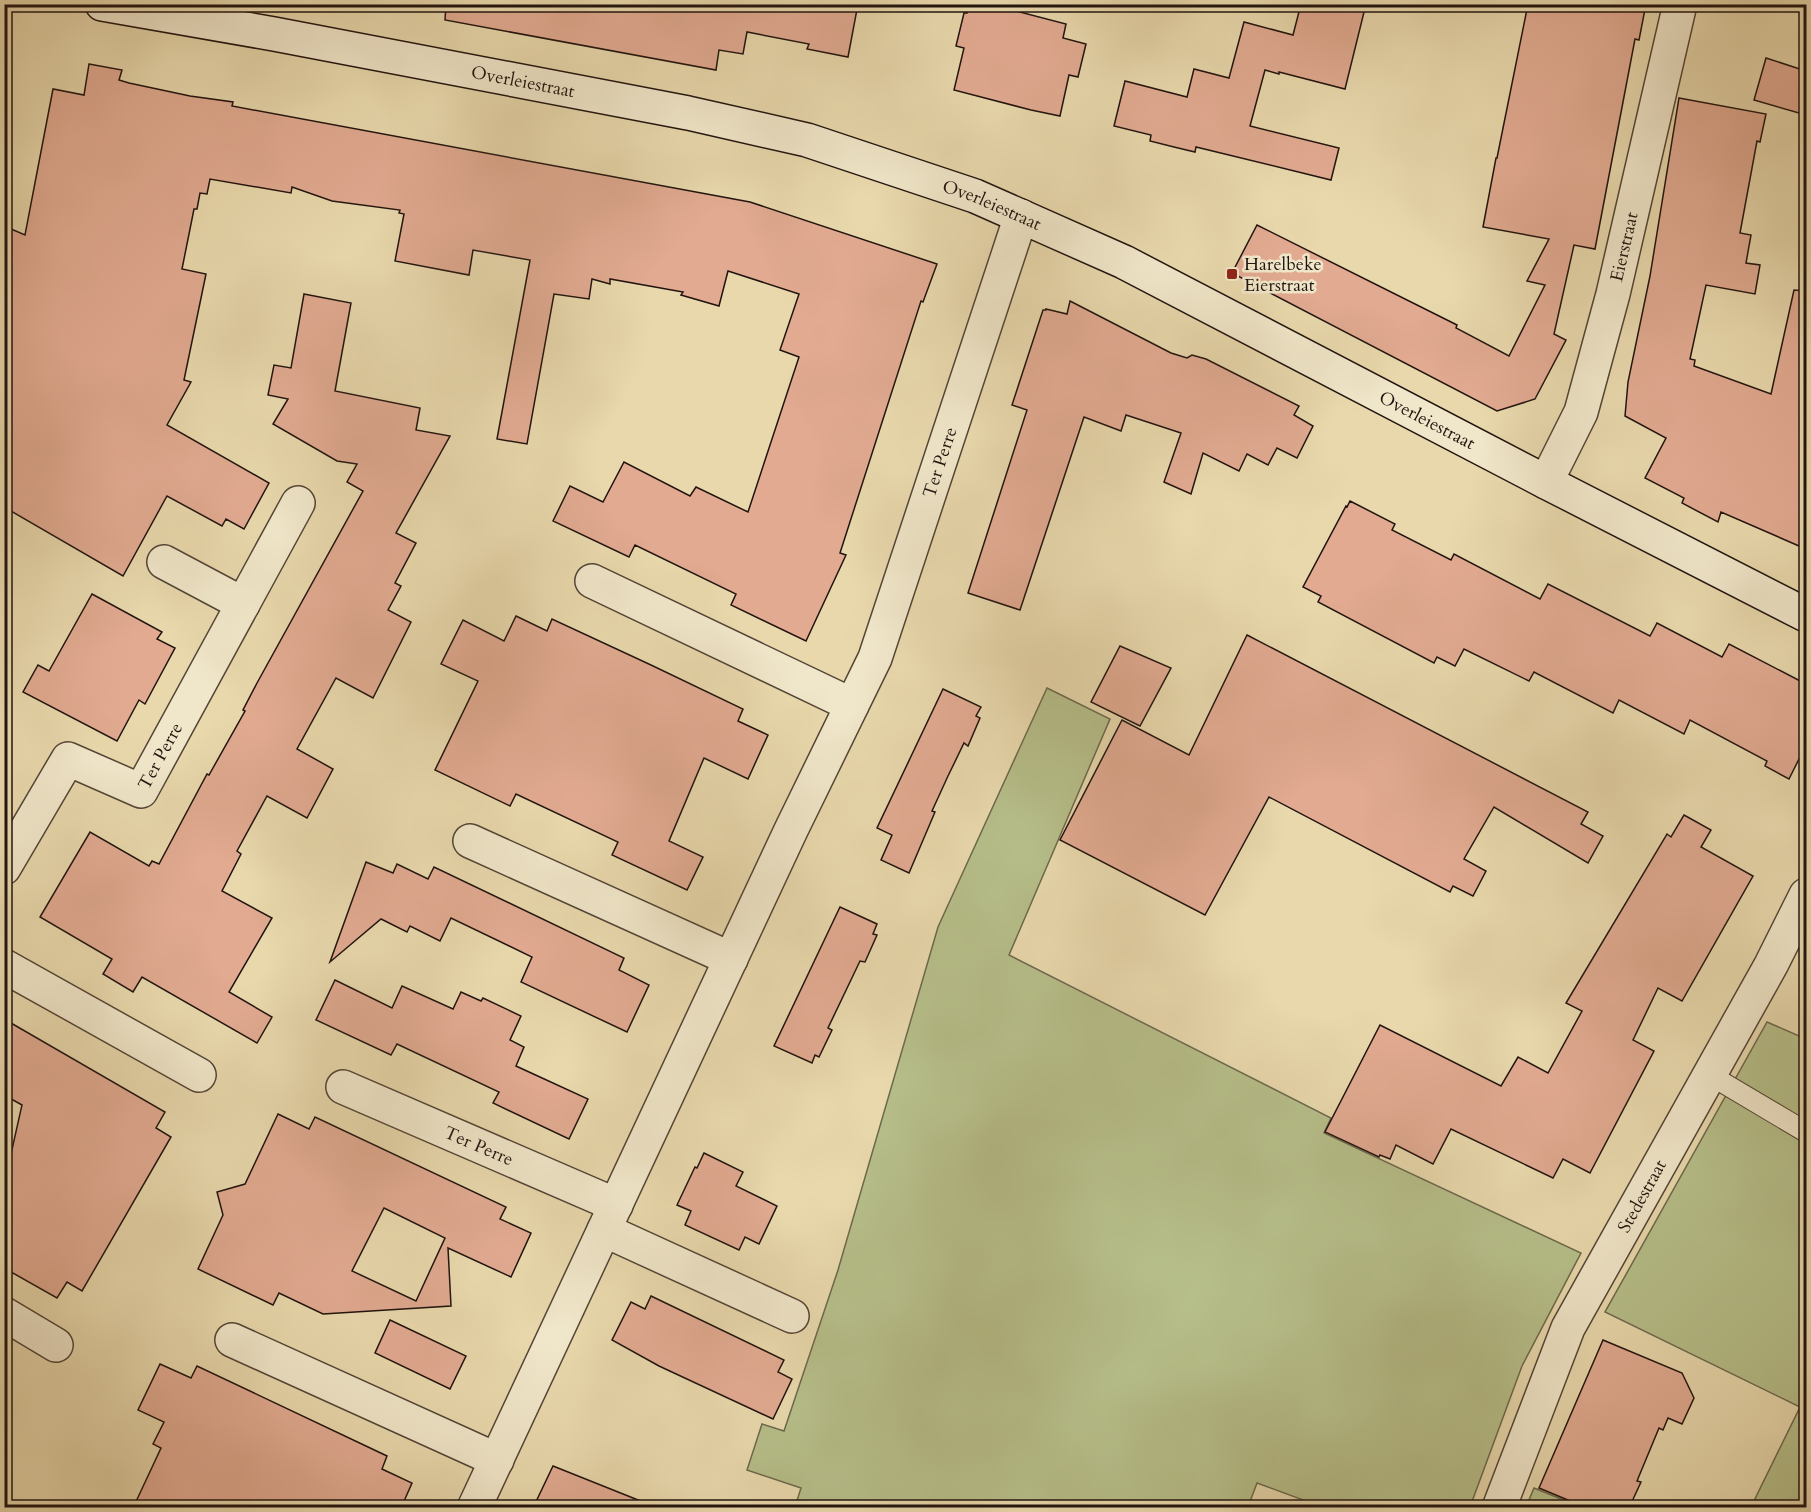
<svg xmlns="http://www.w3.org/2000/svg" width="1811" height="1512" font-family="Cardo,serif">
  <rect width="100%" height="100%" fill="#e8d8ac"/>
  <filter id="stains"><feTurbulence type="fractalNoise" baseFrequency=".00333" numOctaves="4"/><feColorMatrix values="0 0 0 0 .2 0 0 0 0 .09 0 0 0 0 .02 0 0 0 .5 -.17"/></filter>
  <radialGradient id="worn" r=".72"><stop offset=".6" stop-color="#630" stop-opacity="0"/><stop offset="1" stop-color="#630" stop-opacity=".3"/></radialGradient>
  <g fill="#b6be89" stroke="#6c694c" stroke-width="1.5">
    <path d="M 1047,688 L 1110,719 L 1009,955 L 1331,1118 L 1324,1133 L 1581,1253 L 1522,1366 L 1470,1507 L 1322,1507 L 1257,1483 L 1248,1507 L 795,1507 L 801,1488 L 747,1470 L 762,1424 L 784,1431 L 838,1270 L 938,927 Z"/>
    <path d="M 1767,1022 L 1806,1039 L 1806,1507 L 1751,1507 L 1800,1407 L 1605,1312 Z"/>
    <path d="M 1534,1488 L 1581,1507 L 1526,1507 Z"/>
  </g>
  <g fill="#e1aa91" stroke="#21140f" stroke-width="1.5" fill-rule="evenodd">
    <path d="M 446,4 L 858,4 L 848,57 L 807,49 L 809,44 L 747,32 L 743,54 L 719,50 L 716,70 L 445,20 Z"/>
    <path d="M 969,4 L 989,4 L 1066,24 L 1063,38 L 1086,44 L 1078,77 L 1069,75 L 1060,116 L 1031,110 L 954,90 L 964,48 L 956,46 L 964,13 L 967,13 Z"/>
    <path d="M 1301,4 L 1366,4 L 1345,89 L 1279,72 L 1279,74 L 1265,70 L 1250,126 L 1339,148 L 1331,180 L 1196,147 L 1195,152 L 1174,147 L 1150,141 L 1151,135 L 1114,126 L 1125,81 L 1187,97 L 1194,69 L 1229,78 L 1244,22 L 1293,35 Z"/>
    <path d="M 1528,4 L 1646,4 L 1639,40 L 1635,39 L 1595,249 L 1574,245 L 1554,334 L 1566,340 L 1535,399 L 1497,411 L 1232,273 L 1257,225 L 1457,325 L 1456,328 L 1509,356 L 1545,285 L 1527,281 L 1549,239 L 1483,227 L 1496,158 L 1497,158 Z"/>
    <path d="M 1766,58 L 1806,71 L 1806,115 L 1754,100 Z"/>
    <path d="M 89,64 L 122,70 L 119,80 L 129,83 L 190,96 L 233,102 L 232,106 L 750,202 L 937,264 L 923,302 L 921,301 L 840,553 L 846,555 L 806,641 L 731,605 L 736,594 L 635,545 L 629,557 L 553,521 L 570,486 L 603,502 L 624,462 L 690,496 L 696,487 L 748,512 L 799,357 L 780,350 L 799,294 L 728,271 L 719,306 L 681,295 L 683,292 L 610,279 L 610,284 L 592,279 L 589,299 L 554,294 L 527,444 L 497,439 L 530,260 L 473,250 L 469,275 L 395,261 L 404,214 L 399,213 L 400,210 L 332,201 L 292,187 L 291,193 L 210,179 L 207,194 L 200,193 L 197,209 L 194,209 L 182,269 L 206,274 L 184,380 L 191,382 L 167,425 L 269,483 L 244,529 L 226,519 L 222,526 L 167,496 L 123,576 L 4,507 L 4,226 L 25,235 L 53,89 L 84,95 Z"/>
    <path d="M 1679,98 L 1766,114 L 1760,142 L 1757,141 L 1740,233 L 1751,235 L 1746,263 L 1760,265 L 1755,294 L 1706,285 L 1690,359 L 1695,360 L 1694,366 L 1771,394 L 1794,290 L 1806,291 L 1806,549 L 1721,512 L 1718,522 L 1682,503 L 1684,498 L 1645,478 L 1666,438 L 1625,416 L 1628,382 L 1650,276 Z"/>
    <path d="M 304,294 L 351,303 L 335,391 L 420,408 L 416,430 L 450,436 L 396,533 L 416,543 L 395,583 L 401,586 L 388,610 L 411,622 L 373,698 L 336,678 L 297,749 L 333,769 L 307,818 L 267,796 L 237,851 L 241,854 L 222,891 L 272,918 L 229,992 L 272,1017 L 257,1043 L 142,977 L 133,992 L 103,974 L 112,959 L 40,917 L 90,832 L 149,866 L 152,861 L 159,864 L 207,774 L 209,775 L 245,711 L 243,710 L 257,683 L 363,491 L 347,482 L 357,464 L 337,461 L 273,424 L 288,399 L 268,395 L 274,365 L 291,368 Z"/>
    <path d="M 1070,301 L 1171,353 L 1187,358 L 1192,355 L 1206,359 L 1299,406 L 1294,415 L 1313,426 L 1297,458 L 1277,448 L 1268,465 L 1247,454 L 1239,471 L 1203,453 L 1191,494 L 1164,482 L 1181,433 L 1126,415 L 1121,431 L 1084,417 L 1020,610 L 968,593 L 1027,410 L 1012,405 L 1043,310 L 1046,310 L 1046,309 L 1067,314 Z"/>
    <path d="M 1350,501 L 1395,524 L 1392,530 L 1451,560 L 1454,554 L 1540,599 L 1548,584 L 1650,636 L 1657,623 L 1722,657 L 1729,644 L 1806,684 L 1806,745 L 1789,779 L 1765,766 L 1767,761 L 1690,720 L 1684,734 L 1619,700 L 1613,713 L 1534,672 L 1529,681 L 1464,649 L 1455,666 L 1437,657 L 1434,663 L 1318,602 L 1321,596 L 1303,587 L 1346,506 L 1347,507 Z"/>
    <path d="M 92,594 L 162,632 L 157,639 L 175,648 L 145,704 L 139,700 L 117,741 L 23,692 L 38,665 L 49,671 Z"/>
    <path d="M 516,616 L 547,631 L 552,619 L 651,665 L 743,709 L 738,721 L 768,735 L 748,779 L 704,758 L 669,841 L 703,857 L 687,890 L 612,855 L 618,842 L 516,794 L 510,806 L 435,770 L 478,681 L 441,664 L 463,620 L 504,641 Z"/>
    <path d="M 1247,635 L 1588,812 L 1581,824 L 1603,836 L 1588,863 L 1494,807 L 1464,859 L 1486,871 L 1473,896 L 1453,886 L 1450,892 L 1269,797 L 1205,915 L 1060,840 L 1122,720 L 1189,755 Z"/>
    <path d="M 1120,646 L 1171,668 L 1140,726 L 1091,702 Z"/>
    <path d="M 943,689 L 981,707 L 976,716 L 980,718 L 968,746 L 964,743 L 948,776 L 932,811 L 935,812 L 909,873 L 881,860 L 892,835 L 877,828 Z"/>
    <path d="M 1684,815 L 1711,830 L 1701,847 L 1753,876 L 1682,1001 L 1658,988 L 1633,1040 L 1654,1051 L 1590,1173 L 1563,1159 L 1553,1178 L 1451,1129 L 1433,1164 L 1396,1145 L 1390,1159 L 1380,1155 L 1379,1157 L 1325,1132 L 1380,1025 L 1501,1086 L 1518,1057 L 1548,1073 L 1582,1011 L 1566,1003 L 1667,834 L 1671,837 Z"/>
    <path d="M 366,862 L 393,873 L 397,864 L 428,879 L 434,867 L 624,958 L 619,970 L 649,985 L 627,1032 L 521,982 L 532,957 L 451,918 L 440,941 L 410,926 L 407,932 L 381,919 L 330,962 Z"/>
    <path d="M 840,907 L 877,924 L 873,934 L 877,935 L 865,962 L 860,961 L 828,1028 L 832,1030 L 819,1057 L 815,1055 L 812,1063 L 774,1046 Z"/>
    <path d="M 335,980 L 392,1008 L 402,986 L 453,1009 L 461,992 L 481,1001 L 483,998 L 521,1016 L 510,1040 L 524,1047 L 516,1066 L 588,1099 L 569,1139 L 493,1103 L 499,1092 L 397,1044 L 391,1055 L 316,1020 Z"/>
    <path d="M 4,1019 L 165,1112 L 156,1128 L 171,1137 L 82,1291 L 67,1282 L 57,1298 L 4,1268 L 4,1185 L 22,1105 L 4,1095 Z"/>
    <path d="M 278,1114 L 309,1129 L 315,1117 L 506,1207 L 500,1219 L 531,1233 L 511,1277 L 448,1248 L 451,1306 L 323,1314 L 279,1293 L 273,1305 L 198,1269 L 223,1215 L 217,1192 L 245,1184 ZM 384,1208 L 445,1238 L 416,1301 L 352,1271 Z"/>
    <path d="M 704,1153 L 743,1172 L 736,1186 L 777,1206 L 759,1244 L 745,1237 L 739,1250 L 685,1225 L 691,1211 L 677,1205 L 695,1167 L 697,1168 Z"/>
    <path d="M 651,1296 L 784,1360 L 778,1372 L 792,1379 L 773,1419 L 659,1366 L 612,1340 L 631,1302 L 645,1309 Z"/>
    <path d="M 390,1320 L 466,1356 L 450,1389 L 375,1353 Z"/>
    <path d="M 1603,1340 L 1682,1373 L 1694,1398 L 1682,1424 L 1668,1418 L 1663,1430 L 1659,1428 L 1637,1481 L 1641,1482 L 1629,1508 L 1587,1508 L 1539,1488 Z"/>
    <path d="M 160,1364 L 191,1378 L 197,1366 L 387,1456 L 382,1469 L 412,1483 L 401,1508 L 133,1508 L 161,1448 L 153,1444 L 164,1422 L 138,1410 Z"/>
    <path d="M 553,1466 L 653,1506 L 652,1508 L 533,1508 Z"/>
  </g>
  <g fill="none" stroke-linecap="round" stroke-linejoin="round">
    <defs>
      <path id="lane" d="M 1710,1075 L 1806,1132"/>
      <g id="street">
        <path id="s1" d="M 1546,482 L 1581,412 L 1613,294 L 1680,4"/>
        <path d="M 164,562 L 243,604"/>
        <path d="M 592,581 L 852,705"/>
        <path d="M 470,841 L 731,959"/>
        <path id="s2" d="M 4,868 L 68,759 L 141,791 L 298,503"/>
        <path d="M 4,966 L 199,1075"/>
        <path id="s3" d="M 343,1087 L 616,1205"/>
        <path d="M 604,1230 L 792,1316"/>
        <path d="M 4,1314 L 56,1345"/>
        <path d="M 232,1340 L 497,1460"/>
        <path id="s4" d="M 474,1508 L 791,830 L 875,658 L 1021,216"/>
        <path id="s5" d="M 1499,1508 L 1568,1328 L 1771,965 L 1806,895"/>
      </g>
      <g id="secondary">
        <path id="s6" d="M 102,4 L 274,34 L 688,113 L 807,140 L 975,196 L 1124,262 L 1546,482 L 1806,615"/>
      </g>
    </defs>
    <use href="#lane" stroke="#534536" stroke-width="22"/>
    <use href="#street" stroke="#534536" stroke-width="36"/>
    <use href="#secondary" stroke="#21140f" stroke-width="36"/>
    <use href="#lane" stroke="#f0e6c9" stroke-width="20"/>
    <use href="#street" stroke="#f0e6c9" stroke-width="33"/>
    <use href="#secondary" stroke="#f0e6c9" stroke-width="33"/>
  </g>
  <rect fill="#8f2418" stroke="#f0e6c9" stroke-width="2" x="1226" y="268" width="12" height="12" rx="3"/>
  <g text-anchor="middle" stroke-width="5" stroke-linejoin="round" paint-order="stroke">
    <g font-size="18" fill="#21140f" stroke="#f0e6c9">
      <text dy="6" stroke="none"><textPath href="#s6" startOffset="428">Overleiestraat</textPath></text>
      <text dy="6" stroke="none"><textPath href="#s6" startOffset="914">Overleiestraat</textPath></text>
      <text dy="6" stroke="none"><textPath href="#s1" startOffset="249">Eierstraat</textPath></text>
      <text dy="6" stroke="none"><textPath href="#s6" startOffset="1400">Overleiestraat</textPath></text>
      <text dy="6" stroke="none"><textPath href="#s4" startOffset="1146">Ter Perre</textPath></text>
      <text dy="6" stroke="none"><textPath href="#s2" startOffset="246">Ter Perre</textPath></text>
      <text dy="6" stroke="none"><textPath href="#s3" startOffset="148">Ter Perre</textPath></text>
      <text dy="6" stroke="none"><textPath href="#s5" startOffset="344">Stedestraat</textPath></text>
    </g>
    <g font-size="18" fill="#21140f" stroke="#f0e6c9" text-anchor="start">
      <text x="1244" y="270">Harelbeke<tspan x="1244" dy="21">Eierstraat</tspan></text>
    </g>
  </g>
  <rect width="1811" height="1512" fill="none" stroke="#e8d8ac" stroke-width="24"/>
  <rect x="6" y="6" width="1799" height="1500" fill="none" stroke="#21140f" stroke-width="3"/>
  <rect x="12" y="12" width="1787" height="1488" fill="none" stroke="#21140f" stroke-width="1.5"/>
  <rect width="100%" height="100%" filter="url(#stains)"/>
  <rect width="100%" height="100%" fill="url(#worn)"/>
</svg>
